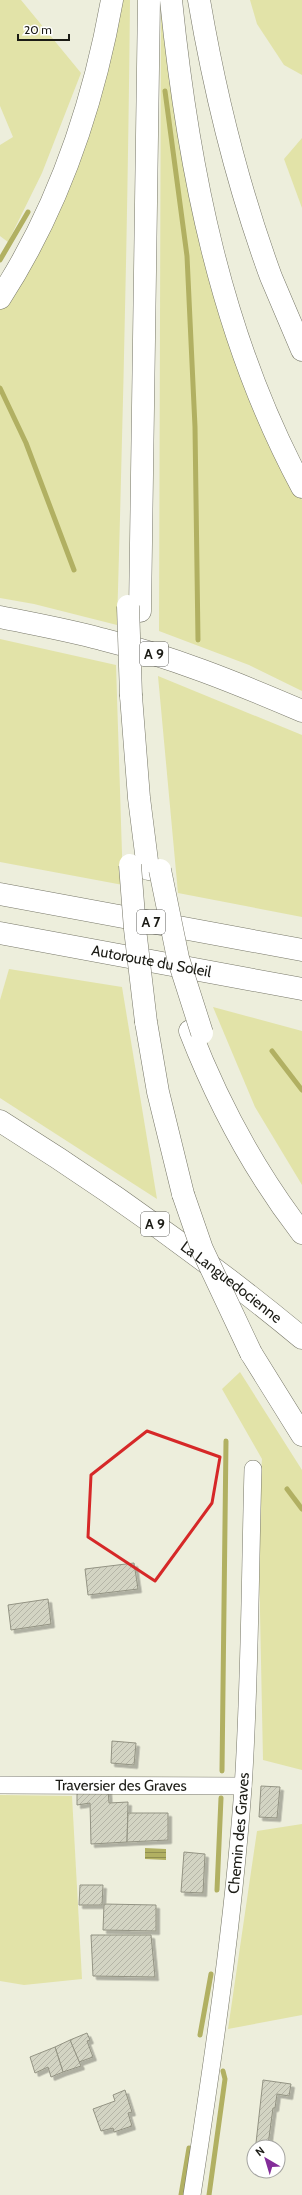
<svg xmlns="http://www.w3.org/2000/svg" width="302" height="2195" font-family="Cabin,sans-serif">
  <defs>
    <pattern id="water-rules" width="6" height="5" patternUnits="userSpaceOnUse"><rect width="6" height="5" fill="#b1b062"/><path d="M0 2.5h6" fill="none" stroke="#8f8e50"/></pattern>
    <pattern id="building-hatch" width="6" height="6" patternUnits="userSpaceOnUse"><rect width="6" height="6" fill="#d3d4c3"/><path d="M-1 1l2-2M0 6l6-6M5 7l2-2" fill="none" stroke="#b5b5a7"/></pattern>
    <filter id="shadow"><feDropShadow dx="3.5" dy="3.5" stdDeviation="0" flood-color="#0004"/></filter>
  </defs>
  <rect width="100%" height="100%" fill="#edeedc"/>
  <g fill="#e2e3a8">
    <path d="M 0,0 L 21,0 L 81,73 L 42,173 L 8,242 L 0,236 L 0,145 L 13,137 L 0,106 Z"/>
    <path d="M 119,0 L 130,0 C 128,208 123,417 117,625 L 34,604 L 0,598 L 0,310 L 12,293 Z"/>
    <path d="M 250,0 L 302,0 L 302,75 L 284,65 L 257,24 Z"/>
    <path d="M 161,9 L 248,392 L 302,500 L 302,691 L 249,665 L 159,631 Z"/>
    <path d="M 302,138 L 302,208 L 284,159 Z"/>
    <path d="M 0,639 L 116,665 L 123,885 L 0,862 Z"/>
    <path d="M 158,676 L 302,735 L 302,917 L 178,893 Z"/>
    <path d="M 9,969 L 122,987 L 157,1199 L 0,1098 L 0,1000 Z"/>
    <path d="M 213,1007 L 302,1031 L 302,1185 L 255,1107 Z"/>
    <path d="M 240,1372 L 302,1470 L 302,1770 L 263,1760 L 258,1512 L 262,1459 L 222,1389 Z"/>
    <path d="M 0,1795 L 72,1796 L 82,1979 L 24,1985 L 0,1981 Z"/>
    <path d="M 302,1824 L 302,2015 L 228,2029 L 257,1831 Z"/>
  </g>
  <path fill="url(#water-rules)" d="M 145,1848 L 166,1849 L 166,1860 L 145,1859 Z"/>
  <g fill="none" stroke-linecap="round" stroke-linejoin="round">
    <g stroke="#b1b062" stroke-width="5">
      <path d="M 165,91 L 187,256 L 195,427 L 198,640"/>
      <path d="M 0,260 L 28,212"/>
      <path d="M 0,388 L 26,443 L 74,570"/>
      <path d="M 272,1051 L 302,1090"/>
      <path d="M 287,1489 L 302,1509"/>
      <path d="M 222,1771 L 226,1441"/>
      <path d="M 217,1890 L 221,1798"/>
      <path d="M 200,2035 L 211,1974"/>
      <path d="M 181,2195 L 189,2148"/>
      <path d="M 209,2195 L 225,2079 L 223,2071"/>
    </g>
  </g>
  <g fill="url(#building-hatch)" stroke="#939383" filter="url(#shadow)">
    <path d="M 134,1563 L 138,1589 L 88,1595 L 85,1569 Z"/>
    <path d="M 48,1599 L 51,1624 L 11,1630 L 8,1605 Z"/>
    <path d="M 112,1741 L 136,1743 L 134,1765 L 111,1763 Z"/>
    <path d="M 261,1786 L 280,1787 L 277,1818 L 259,1817 Z"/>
    <path d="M 77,1790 L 108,1790 L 109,1803 L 128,1802 L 127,1842 L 91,1844 L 90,1803 L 77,1805 Z"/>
    <path d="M 128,1813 L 168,1813 L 168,1840 L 127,1842 Z"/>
    <path d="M 184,1852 L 205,1854 L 203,1893 L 181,1892 Z"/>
    <path d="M 80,1885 L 103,1885 L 102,1905 L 79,1905 Z"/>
    <path d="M 104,1904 L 156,1905 L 156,1931 L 103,1930 Z"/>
    <path d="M 91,1935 L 151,1935 L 155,1977 L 93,1976 Z"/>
    <path d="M 87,2033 L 90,2040 L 87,2041 L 93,2057 L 79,2062 L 70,2040 Z"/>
    <path d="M 70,2040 L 81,2066 L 63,2072 L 55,2047 Z"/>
    <path d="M 55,2047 L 63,2072 L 51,2077 L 48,2067 L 35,2073 L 30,2057 Z"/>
    <path d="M 263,2080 L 291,2084 L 289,2096 L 277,2094 L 275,2108 L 273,2108 L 268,2145 L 256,2143 Z"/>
    <path d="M 125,2090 L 132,2112 L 128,2113 L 132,2126 L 114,2132 L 113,2128 L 101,2131 L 93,2109 L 115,2101 L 113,2095 Z"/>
  </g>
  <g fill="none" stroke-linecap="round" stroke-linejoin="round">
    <defs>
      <g id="street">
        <path id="s1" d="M 0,1785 L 243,1786"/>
        <path id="s2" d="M 192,2195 C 213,2060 233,1924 243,1788 C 250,1682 250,1574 253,1469"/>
      </g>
      <g id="highway">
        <path d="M 171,0 C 188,168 221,337 302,487"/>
        <path d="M 199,0 C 215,94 238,187 271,277 C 281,301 292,326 302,350"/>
        <path d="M 0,298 C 59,207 93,106 112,0"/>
        <path d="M 140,611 L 149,0"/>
        <path d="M 0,617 C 34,624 68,630 101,639 C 170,656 237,683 302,711"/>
        <path d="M 131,696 L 139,798 L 148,869"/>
        <path d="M 0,894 L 302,950"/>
        <path id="s3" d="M 0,933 L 302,989"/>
        <path d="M 146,1022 L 158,1092 L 183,1194"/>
        <path d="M 190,1031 C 218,1103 255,1172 302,1233"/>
        <path id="s4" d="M 0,1121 C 106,1187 206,1259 302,1338"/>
        <path d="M 251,1353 L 302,1435"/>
      </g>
    </defs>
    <use href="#street" stroke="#777768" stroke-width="18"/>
    <use href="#highway" stroke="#777768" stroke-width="23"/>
    <use href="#street" stroke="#fff" stroke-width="17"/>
    <use href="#highway" stroke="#fff" stroke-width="22"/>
    <defs>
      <g id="highway-bridge">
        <path d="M 128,606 L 131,696"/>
        <path d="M 130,865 L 135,929 L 146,1022"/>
        <path d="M 160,870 L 178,958 L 202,1033"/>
        <path d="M 183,1194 L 202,1249 L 251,1353"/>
      </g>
    </defs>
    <use href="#highway-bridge" stroke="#777768" stroke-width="23" stroke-linecap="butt"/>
    <use href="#highway-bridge" stroke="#fff" stroke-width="22"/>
  </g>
  <path fill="none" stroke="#d62828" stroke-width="3" stroke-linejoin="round" d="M 147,1431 L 220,1457 L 212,1503 L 155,1581 L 88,1537 L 91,1475 Z"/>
  <g text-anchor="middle" stroke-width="3" stroke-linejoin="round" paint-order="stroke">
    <g fill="#fff" stroke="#5f5f5b" stroke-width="1">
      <rect x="140" y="642" width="28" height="24" rx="3"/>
      <rect x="137" y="910" width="28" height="24" rx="3"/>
      <rect x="141" y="1212" width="28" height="24" rx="3"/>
    </g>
    <g font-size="14" font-weight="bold" fill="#1b1b15">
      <text x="154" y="659">A 9</text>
      <text x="151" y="927">A 7</text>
      <text x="155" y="1229">A 9</text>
    </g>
    <g font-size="15" fill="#1b1b15" stroke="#fff">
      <text dy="5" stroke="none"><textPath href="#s3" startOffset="154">Autoroute du Soleil</textPath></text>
      <text dy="5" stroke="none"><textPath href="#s4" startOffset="282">La Languedocienne</textPath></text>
      <text dy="5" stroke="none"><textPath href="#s1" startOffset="121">Traversier des Graves</textPath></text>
      <text dy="5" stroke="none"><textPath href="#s2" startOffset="365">Chemin des Graves</textPath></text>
    </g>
  </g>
  <g transform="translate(266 2159) rotate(322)"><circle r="19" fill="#ffffff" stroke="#a4a4a1"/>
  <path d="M0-3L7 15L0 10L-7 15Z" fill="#832c99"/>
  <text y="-6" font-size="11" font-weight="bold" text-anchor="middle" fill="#1b1b15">N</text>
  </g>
  <path d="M18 34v6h51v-6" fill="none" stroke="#1b1b15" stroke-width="2"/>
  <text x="24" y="34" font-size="12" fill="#1b1b15" stroke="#ffffff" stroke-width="3" paint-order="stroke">20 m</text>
</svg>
